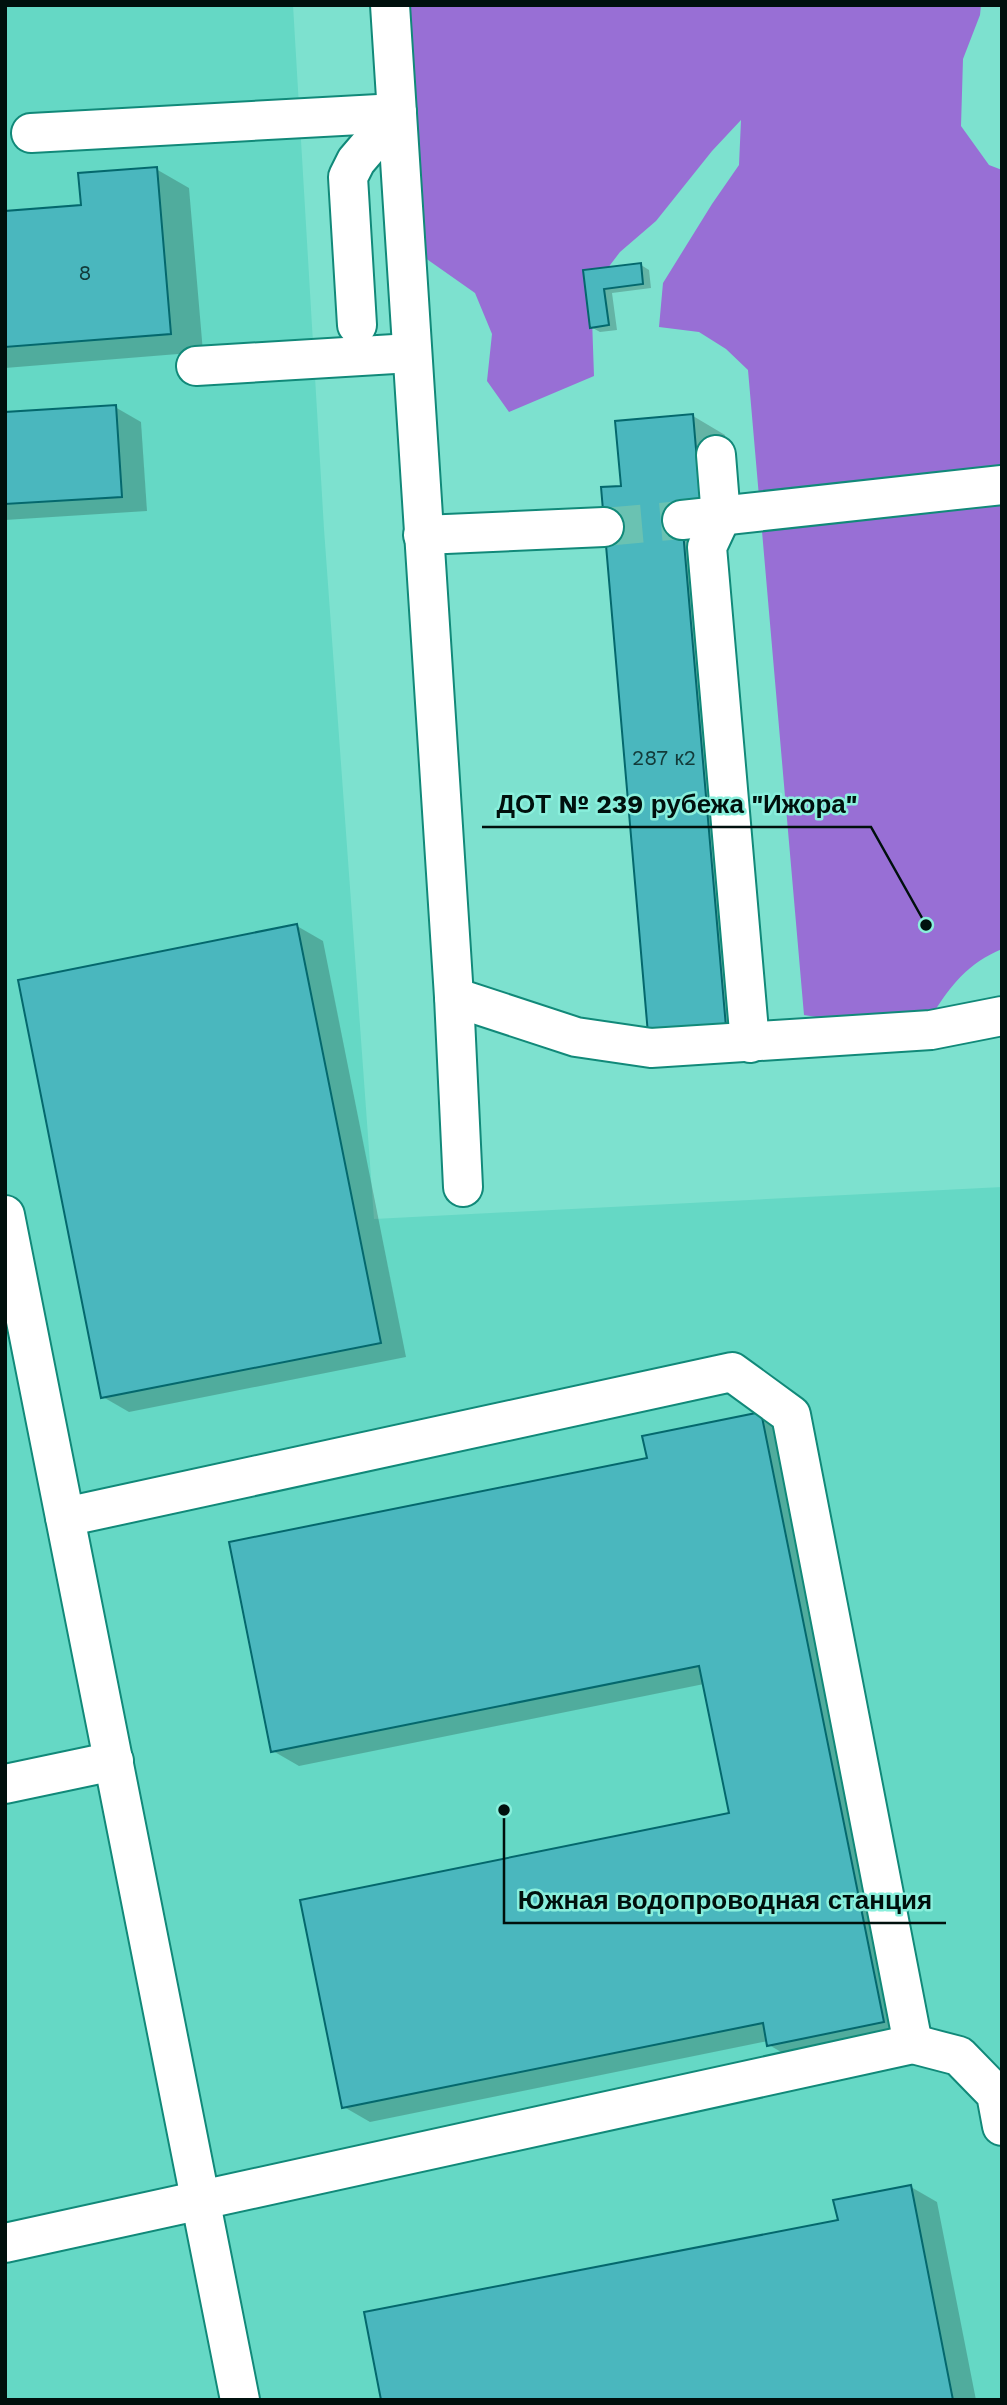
<svg xmlns="http://www.w3.org/2000/svg" width="1007" height="2405" font-family="'Work Sans',sans-serif">
  <rect width="100%" height="100%" fill="#7de1cf"/>
  <path fill="#65d8c5" d="M 5,5 L 293,5 L 324,529 L 374,1219 L 1002,1187 L 1002,2400 L 5,2400 Z"/>
  <path fill="#986fd5" d="M 405,5 L 981,5 L 980,15 L 963,59 L 961,126 L 989,165 L 1002,170 L 1002,949 C 968,963 951,985 932,1015 L 859,1024 L 804,1015 L 748,370 L 726,349 L 699,332 L 659,327 L 663,283 L 712,204 L 739,165 L 741,120 L 712,151 L 656,221 L 620,252 L 591,290 L 594,376 L 509,412 L 487,381 L 492,334 L 475,293 L 421,255 Z"/>
  <g fill="#0003">
    <path d="M 156,169 L 189,188 L 203,352 L 5,368 L 5,213 L 83,207 Z"/>
    <path d="M 641,265 L 649,270 L 651,288 L 612,293 L 617,330 L 600,332 L 591,327 L 585,271 Z"/>
    <path d="M 115,407 L 141,422 L 147,511 L 5,520 L 5,414 Z"/>
    <path d="M 693,416 L 725,435 L 733,525 L 713,526 L 759,1045 L 683,1052 L 623,488 Z"/>
    <path d="M 297,926 L 323,941 L 406,1357 L 129,1412 L 103,1397 Z"/>
    <path d="M 760,1413 L 786,1428 L 909,2037 L 795,2060 L 769,2045 L 768,2041 L 370,2122 L 344,2107 L 731,1814 L 704,1684 L 299,1766 L 273,1751 L 649,1460 Z"/>
    <path d="M 911,2187 L 937,2202 L 976,2400 L 383,2400 L 840,2222 Z"/>
  </g>
  <g fill="#4ab7be" stroke="#04686d" stroke-width="2">
    <path d="M 157,167 L 171,334 L 5,347 L 5,211 L 81,205 L 78,173 Z"/>
    <path d="M 641,263 L 643,284 L 604,289 L 609,325 L 590,328 L 583,270 Z"/>
    <path d="M 116,405 L 122,497 L 5,504 L 5,412 Z"/>
    <path d="M 693,414 L 701,507 L 681,508 L 726,1027 L 648,1034 L 601,487 L 621,486 L 615,421 Z"/>
    <path d="M 297,924 L 381,1343 L 101,1398 L 18,980 Z"/>
    <path d="M 761,1412 L 884,2022 L 767,2046 L 763,2023 L 342,2108 L 300,1900 L 729,1813 L 699,1666 L 271,1752 L 229,1542 L 647,1458 L 642,1436 Z"/>
    <path d="M 911,2185 L 953,2400 L 381,2400 L 364,2312 L 838,2220 L 833,2200 Z"/>
  </g>
  <g fill="none" stroke-linecap="round" stroke-linejoin="round">
    <path stroke="#6ac2b2" stroke-width="38" stroke-dasharray="38 19" stroke-linecap="butt" d="M 604,527 L 682,520"/>
    <defs>
      <g id="minor">
        <path d="M 390,5 L 454,997 L 463,1187"/>
        <path d="M 31,133 L 397,113"/>
        <path d="M 357,325 L 348,177 L 356,161 L 397,113"/>
        <path d="M 196,366 L 411,353"/>
        <path d="M 716,455 L 721,517 L 707,547 L 750,1043"/>
        <path d="M 682,520 L 1002,485"/>
        <path d="M 423,535 L 604,527"/>
        <path d="M 454,997 L 576,1037 L 651,1048 L 931,1030 L 1002,1016"/>
        <path d="M 5,1215 L 240,2400"/>
        <path d="M 65,1517 L 732,1372 L 791,1415 L 913,2044"/>
        <path d="M 5,1784 L 114,1761"/>
        <path d="M 5,2243 L 913,2044 L 959,2056 L 996,2094 L 1002,2126"/>
      </g>
    </defs>
    <use href="#minor" stroke="#118979" stroke-width="42"/>
    <use href="#minor" stroke="#fff" stroke-width="38"/>
  </g>
  <g text-anchor="middle" stroke-width="5" stroke-linejoin="round" paint-order="stroke">
    <g font-size="21" fill="#123a39">
      <text x="85" y="280">8</text>
      <text x="664" y="765">287 к2</text>
    </g>
  </g>
  <path fill="none" stroke="#00100d" stroke-width="2.5" d="M926 925L871 827H482M504 1810L504 1923H946"/>
  <g fill="#00100d" stroke="#8aefdc" stroke-width="2.5">
    <circle cx="926" cy="925" r="7"/>
    <circle cx="504" cy="1810" r="7"/>
  </g>
  <g font-size="26" text-anchor="middle" font-weight="bold" fill="#00100d" stroke="#8aefdc" stroke-width="5" stroke-linejoin="round" paint-order="stroke">
    <text x="677" y="813">ДОТ № 239 рубежа "Ижора"</text>
    <text x="725" y="1909">Южная водопроводная станция</text>
  </g>
  <rect width="1007" height="2405" fill="none" stroke="#00100d" stroke-width="14"/>
</svg>
